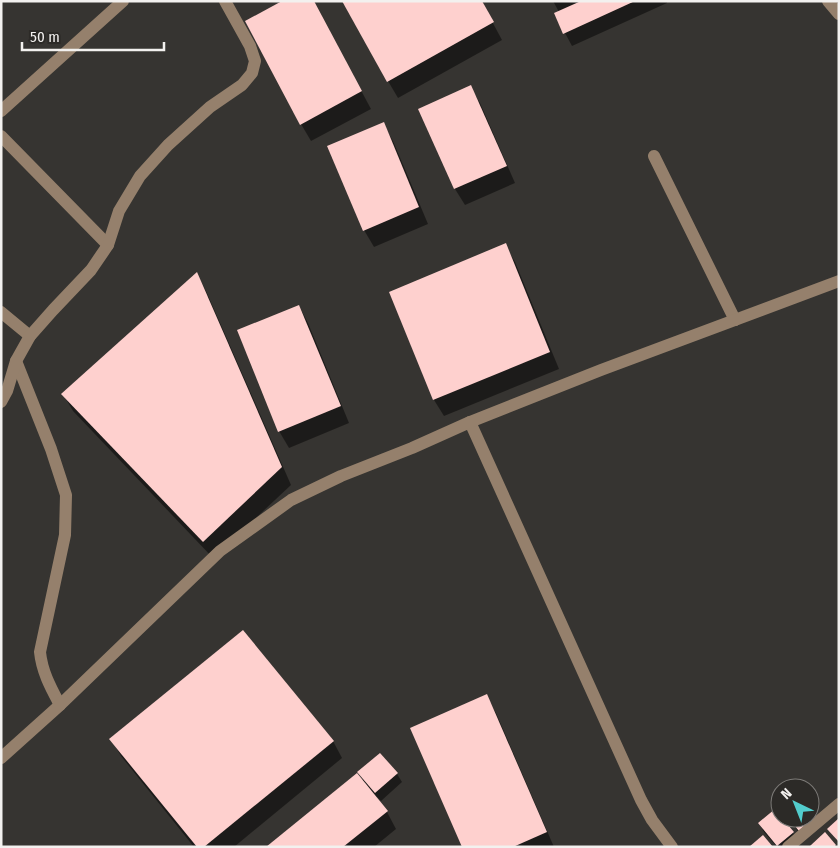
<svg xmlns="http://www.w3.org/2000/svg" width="840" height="848" font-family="'Fira Sans Condensed',sans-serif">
  <rect width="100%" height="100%" fill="#363431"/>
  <g fill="#0007">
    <path d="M 313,1 L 371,109 L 311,141 L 301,124 Z"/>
    <path d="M 481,1 L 502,40 L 398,98 L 388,81 Z"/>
    <path d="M 553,1 L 667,1 L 667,3 L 572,46 L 565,33 L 559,12 Z"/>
    <path d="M 470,87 L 480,103 L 515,183 L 465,205 L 455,189 L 420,109 Z"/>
    <path d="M 383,124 L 393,141 L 428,224 L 374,247 L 364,230 Z"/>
    <path d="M 505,245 L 515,262 L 559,369 L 444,416 L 434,400 L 390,293 Z"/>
    <path d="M 197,274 L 206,291 L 291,485 L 213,558 L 73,411 L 63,394 Z"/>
    <path d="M 299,306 L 308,323 L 349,423 L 289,448 L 279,431 L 239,331 Z"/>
    <path d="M 486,696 L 496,713 L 554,847 L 463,847 Z"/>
    <path d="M 111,739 L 333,741 L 342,758 L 234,847 L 194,847 L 121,756 Z"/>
    <path d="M 380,754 L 397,774 L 402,782 L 381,801 L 377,797 L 376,798 L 387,812 L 396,829 L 374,847 L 268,847 L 363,780 L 359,772 Z"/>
    <path d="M 810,810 L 815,816 L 804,838 L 787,818 L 810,818 Z"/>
    <path d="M 780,817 L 793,833 L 797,841 L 791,847 L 777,847 L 764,832 L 759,823 Z"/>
  </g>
  <g fill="#fed0ce">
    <path d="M 282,1 L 314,1 L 362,91 L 300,125 L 245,21 Z"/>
    <path d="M 342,1 L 482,1 L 494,22 L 387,82 Z"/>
    <path d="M 581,1 L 635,1 L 563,34 L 554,13 Z"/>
    <path d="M 471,85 L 507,166 L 454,189 L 418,109 Z"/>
    <path d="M 384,122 L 419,207 L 363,231 L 327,146 Z"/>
    <path d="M 506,243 L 550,352 L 433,400 L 389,292 Z"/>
    <path d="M 197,272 L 282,467 L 203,542 L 61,394 Z"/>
    <path d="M 299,305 L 341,406 L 278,432 L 237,330 Z"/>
    <path d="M 243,630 L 334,741 L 204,847 L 197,847 L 109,739 Z"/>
    <path d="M 487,694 L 547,832 L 513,847 L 462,847 L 410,728 Z"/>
    <path d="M 380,753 L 398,773 L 375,793 L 357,772 Z"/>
    <path d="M 357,773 L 388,811 L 343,847 L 266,847 Z"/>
    <path d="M 810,808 L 816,815 L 799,831 L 788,818 L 810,818 Z"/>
    <path d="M 775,809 L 780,815 L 780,818 L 782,818 L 794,832 L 777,846 L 758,823 Z"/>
    <path d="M 839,818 L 839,842 L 827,829 Z"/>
    <path d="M 825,832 L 836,845 L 834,847 L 811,847 L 810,846 Z"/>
    <path d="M 763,835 L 773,847 L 749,847 Z"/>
  </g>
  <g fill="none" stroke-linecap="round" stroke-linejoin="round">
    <g stroke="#95806c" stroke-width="12">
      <path d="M 828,1 L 839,14"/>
      <path d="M 1,111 L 123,1"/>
      <path d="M 1,136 L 108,245"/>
      <path d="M 654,156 L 735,320"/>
      <path d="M 1,312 L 30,336"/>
      <path d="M 16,361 L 51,449 L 66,495 L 65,535 L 40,652 C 42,672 51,688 60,705"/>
      <path d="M 1,402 L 7,391 L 16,361 L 30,336 L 53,310 L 91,270 L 108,245 L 119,211 L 140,176 L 168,145 L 210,107 L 242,85 L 252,73 L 255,61 L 250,46 L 225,1"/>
      <path d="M 470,422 L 641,800 L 652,820 L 672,847"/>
      <path d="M 1,758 L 60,705 L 220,551 L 291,500 L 341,476 L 412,448 L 470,422 L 601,370 L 839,281"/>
      <path d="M 788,847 L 839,804"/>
    </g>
  </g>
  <rect width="840" height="848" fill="none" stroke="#f3f1ef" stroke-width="5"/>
  <g transform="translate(795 803) rotate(317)"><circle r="24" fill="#2c2a27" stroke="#7c7a77"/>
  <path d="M0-4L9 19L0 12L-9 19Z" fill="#52cdcd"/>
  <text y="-8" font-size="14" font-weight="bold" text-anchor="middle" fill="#f3f1ef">N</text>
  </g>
  <path d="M22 42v8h142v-8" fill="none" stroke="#f3f1ef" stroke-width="2.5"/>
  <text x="30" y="42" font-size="15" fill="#f3f1ef" stroke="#2c2a27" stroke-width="4" paint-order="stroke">50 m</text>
</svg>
